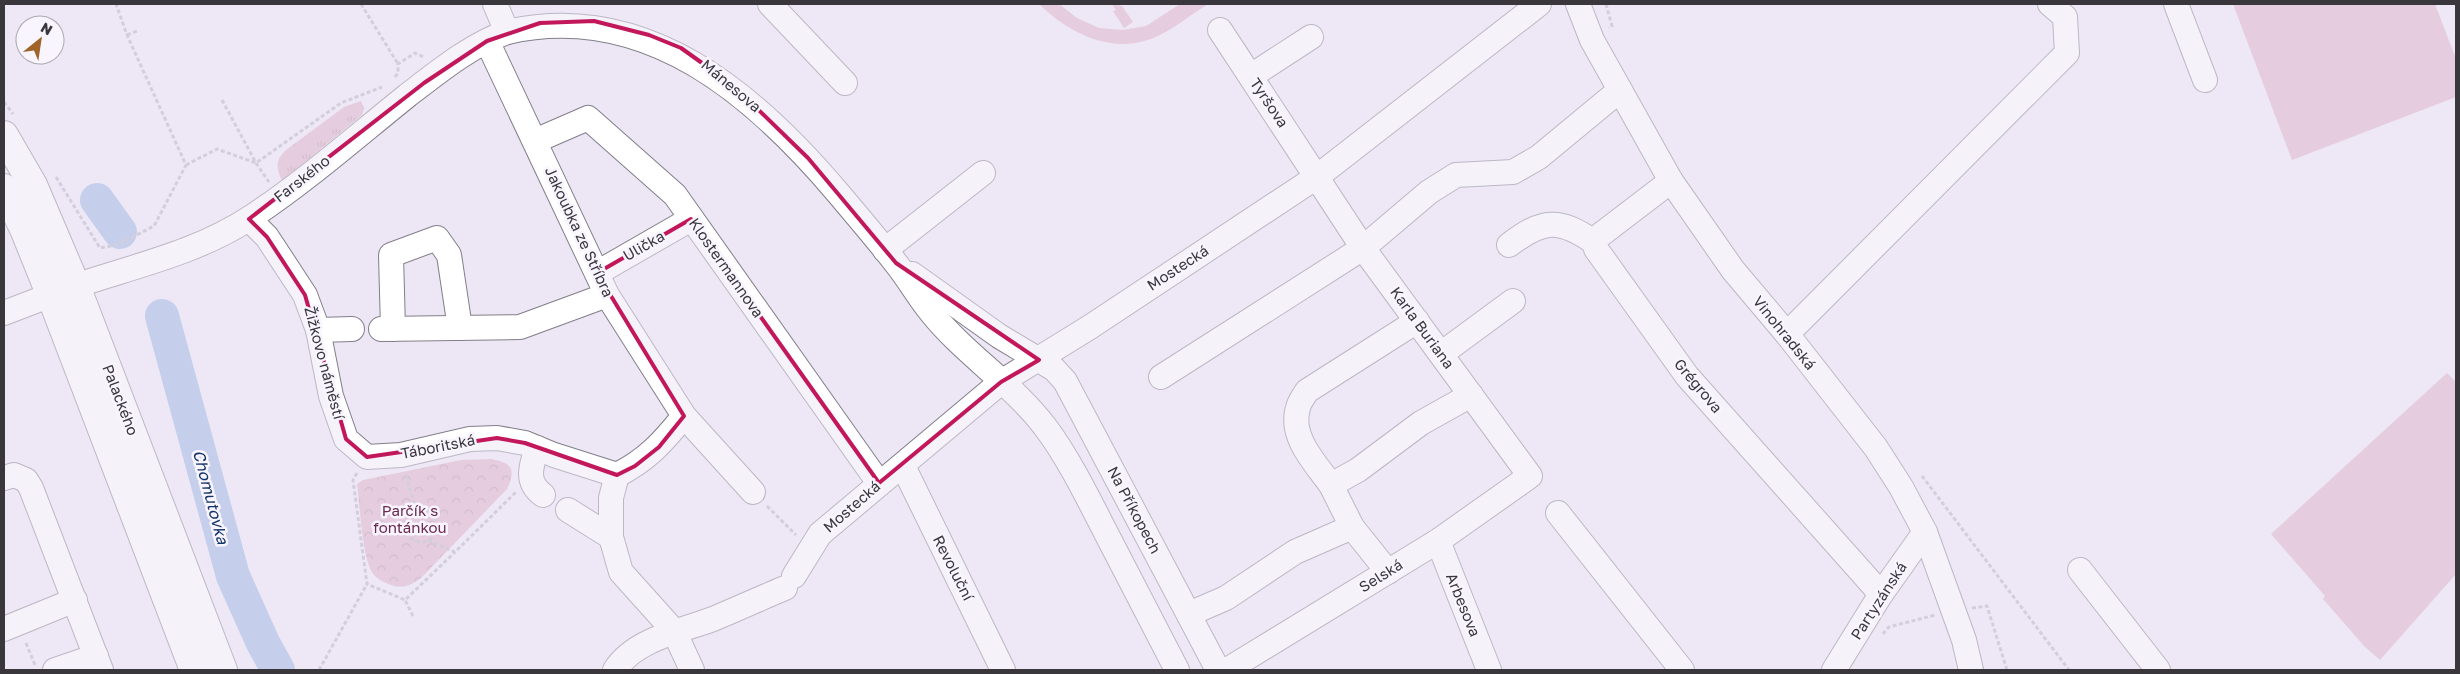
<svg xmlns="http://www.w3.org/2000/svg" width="2460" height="674" font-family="'Golos Text',sans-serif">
  <defs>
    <pattern id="grass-tufts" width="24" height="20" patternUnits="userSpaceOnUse" patternTransform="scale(1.25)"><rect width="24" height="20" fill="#dcabc0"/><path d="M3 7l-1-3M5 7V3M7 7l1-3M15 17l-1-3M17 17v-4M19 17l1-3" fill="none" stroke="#b38c9d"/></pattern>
    <pattern id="forest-crowns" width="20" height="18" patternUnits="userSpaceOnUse" patternTransform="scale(1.25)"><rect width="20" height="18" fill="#dcabc0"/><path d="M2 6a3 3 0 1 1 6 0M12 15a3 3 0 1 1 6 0" fill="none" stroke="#b38c9d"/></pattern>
  </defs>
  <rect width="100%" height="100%" fill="#ede7f5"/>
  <path fill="url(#grass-tufts)" d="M 361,101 L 364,109 L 362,115 L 282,181 C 276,167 275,161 286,150 L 344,107 Z"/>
  <path fill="url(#forest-crowns)" d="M 491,459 C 511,463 517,468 507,489 L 422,577 C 413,585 403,589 391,585 C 385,583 379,580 374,575 C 362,561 360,505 357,484 L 363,480 L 461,460 Z"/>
  <g fill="#dcabc0">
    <path d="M 1039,4 L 1059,4 L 1077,18 L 1099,28 L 1123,30 L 1146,26 L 1180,4 L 1208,4 C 1192,14 1176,27 1160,35 C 1116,57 1071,35 1039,4 Z"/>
    <path d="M 1112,4 L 1122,6 L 1133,22 L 1124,28 L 1113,11 L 1116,10 Z"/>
    <path d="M 2233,4 L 2435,4 L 2456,59 L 2456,97 L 2292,160 Z"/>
    <path d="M 2447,373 L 2456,382 L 2456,574 L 2380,660 L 2365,647 L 2323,599 L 2325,596 L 2271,534 Z"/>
  </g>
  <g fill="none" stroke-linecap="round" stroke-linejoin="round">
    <g stroke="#96b2df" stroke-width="34">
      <path d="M 97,200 L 120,232"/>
      <path d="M 162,316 L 233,576 L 263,643 L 278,670"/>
    </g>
    <defs>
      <g id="minor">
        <path d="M 495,4 L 507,32"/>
        <path d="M 770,4 L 845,83"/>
        <path d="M 1578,4 L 1592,40 L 1671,181 L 1733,270 L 1787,334 L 1876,448 L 1901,487 L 1925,532 L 1964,640 L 1971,670"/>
        <path d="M 2176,4 L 2205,80"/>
        <path d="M 1220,30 L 1363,248 L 1530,476 L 1438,541 L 1227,670"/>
        <path d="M 487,41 L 607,295 L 684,416 L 753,492"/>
        <path d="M 1251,76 L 1311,37"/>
        <path d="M 535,141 L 588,118 L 675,195 L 879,483"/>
        <path d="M 1671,181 L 1599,236 L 1594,242 L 1596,249 L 1687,376 L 1881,594"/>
        <path d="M 249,219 L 267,237 L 305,295 L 318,330 L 331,396 L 346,439 L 367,457 L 401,455 L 470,439 L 497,438 L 525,443 L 554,455 L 617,475"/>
        <path d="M 1509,245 C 1543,219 1559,218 1594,242"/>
        <path d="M 885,250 L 983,173"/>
        <path d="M 597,273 L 691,219"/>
        <path d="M 912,274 L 999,336 L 1054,369 L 1065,381 L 1218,670"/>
        <path d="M 4,313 C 28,304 53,294 78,285 C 138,265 199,252 253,216 C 307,180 357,136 408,95 C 438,72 471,45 507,32 C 647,0 756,96 838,193 C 858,217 879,241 898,266 C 909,280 918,296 930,311 C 964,354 1013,384 1046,428 C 1069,459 1087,496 1105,531 C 1129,577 1153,624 1177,670"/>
        <path d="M 1417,321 L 1307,391 C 1304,396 1299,402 1298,408 C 1289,437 1316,464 1331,485 L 1358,470 L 1421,423 L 1471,395"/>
        <path d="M 381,329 L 520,327 L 607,295"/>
        <path d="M 393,329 L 391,255 L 437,238 L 449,255 L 460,328"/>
        <path d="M 318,330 L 352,329"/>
        <path d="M 1787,334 L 2067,53 L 2065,17 L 2050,4"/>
        <path d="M 1441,354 L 1513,301"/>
        <path d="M 1161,377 L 1363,248 L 1429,192 L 1456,175 L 1513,172 L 1539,157 L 1620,90"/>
        <path d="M 537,448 C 531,466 525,482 543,495"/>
        <path d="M 903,466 L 1003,670"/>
        <path d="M 617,475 L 611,498 L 611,537 L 621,572 L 674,631 L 692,670"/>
        <path d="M 617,475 C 647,460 663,442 684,416"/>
        <path d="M 4,478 L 14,475 L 26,480 L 31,488 L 101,670"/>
        <path d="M 1331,485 L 1352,527 L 1388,572"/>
        <path d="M 568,510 L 611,537"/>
        <path d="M 1558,513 L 1682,670"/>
        <path d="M 1438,541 L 1489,670"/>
        <path d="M 2080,570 L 2158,670"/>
        <path d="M 794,576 L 820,534 L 1001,382 L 1090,327 L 1318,176 L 1539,4"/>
        <path d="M 1189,614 L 1226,598 L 1295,552 L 1352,527"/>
        <path d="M 4,629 L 75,600"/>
        <path d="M 55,670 L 96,656"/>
        <path d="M 615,670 C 635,639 681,631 713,619 C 737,609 761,598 785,588"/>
        <path d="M 1834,670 L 1881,594 L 1925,532"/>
      </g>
      <g id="major">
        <path d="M 4,135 L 33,185 L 76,286 L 223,670"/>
        <path d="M 4,188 L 24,229 L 51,296 L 194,670"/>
      </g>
    </defs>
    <use href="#minor" stroke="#837e8a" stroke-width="26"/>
    <use href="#major" stroke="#837e8a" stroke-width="30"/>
    <g stroke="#b5b0bc" stroke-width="3" stroke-dasharray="4 2.5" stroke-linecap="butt">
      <path d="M 361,4 L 398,64"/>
      <path d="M 1606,4 L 1612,26 L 1609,28"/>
      <path d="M 127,35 L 137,31"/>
      <path d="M 395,77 L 398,73 L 398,64 L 415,53 L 424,57"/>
      <path d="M 222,100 L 256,163 L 269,182"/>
      <path d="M 4,102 L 13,114"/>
      <path d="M 186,165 L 217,149 L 256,163 L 341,103 L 382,87"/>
      <path d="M 56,177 L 100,248 L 117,245 L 154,226 L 186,165 L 127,35 L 116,4"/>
      <path d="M 357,473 L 353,480 L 367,584 L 405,600"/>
      <path d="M 406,475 L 416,510"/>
      <path d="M 1922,476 L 2069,670"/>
      <path d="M 767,506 L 796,535"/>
      <circle cx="421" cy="526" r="16"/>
      <path d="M 428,540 L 455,552 L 516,492"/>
      <path d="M 1972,608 L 1987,606 L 2007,670"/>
      <path d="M 413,616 L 405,600 L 455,552"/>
      <path d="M 1883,634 L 1889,627 L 1935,615"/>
      <path d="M 26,643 L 35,665"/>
      <path d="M 319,670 L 367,584"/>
    </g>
    <use href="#minor" stroke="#fff" stroke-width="24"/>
    <use href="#major" stroke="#fff" stroke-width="28"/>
  </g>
  <path d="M0 0H2460V674H0ZM 594,21 L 649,35 L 681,48 L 733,85 L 808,158 L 896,263 L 1039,360 L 1001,382 L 879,483 L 691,219 L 597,273 L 684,416 L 659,447 L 635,466 L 617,475 L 525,443 L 497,438 L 367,457 L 346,439 L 305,295 L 267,237 L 249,219 L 424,83 L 487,41 L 540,23 Z" fill="#ede7f5" fill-opacity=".55" fill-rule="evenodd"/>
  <path fill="none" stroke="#c2185b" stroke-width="4" stroke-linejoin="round" d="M 594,21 L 649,35 L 681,48 L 733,85 L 808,158 L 896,263 L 1039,360 L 1001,382 L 879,483 L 691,219 L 597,273 L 684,416 L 659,447 L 635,466 L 617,475 L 525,443 L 497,438 L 367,457 L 346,439 L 305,295 L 267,237 L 249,219 L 424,83 L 487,41 L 540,23 Z"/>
  <g text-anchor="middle" stroke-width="5" stroke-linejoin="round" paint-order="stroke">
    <g font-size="15" fill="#39373c" stroke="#f9f5fe">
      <text transform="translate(731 86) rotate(40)" y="5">Mánesova</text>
      <text transform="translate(1269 103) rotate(56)" y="5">Tyršova</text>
      <text transform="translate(302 179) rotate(-38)" y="5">Farského</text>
      <text transform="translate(579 232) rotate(65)" y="5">Jakoubka ze Stříbra</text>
      <text transform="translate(644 246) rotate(-30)" y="5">Ulička</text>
      <text transform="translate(726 268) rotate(55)" y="5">Klostermannova</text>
      <text transform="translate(1178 268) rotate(-33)" y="5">Mostecká</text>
      <text transform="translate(1422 328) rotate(54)" y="5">Karla Buriana</text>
      <text transform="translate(1784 333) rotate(51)" y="5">Vinohradská</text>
      <text transform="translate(324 363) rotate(75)" y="5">Žižkovo náměstí</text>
      <text transform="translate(1698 386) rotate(50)" y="5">Grégrova</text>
      <text transform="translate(120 400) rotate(69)" y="5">Palackého</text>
      <text transform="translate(438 447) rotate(-11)" y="5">Táboritská</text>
      <text transform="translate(852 507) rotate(-41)" y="5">Mostecká</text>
      <text transform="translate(1134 510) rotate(62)" y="5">Na Příkopech</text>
      <text transform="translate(953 568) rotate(63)" y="5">Revoluční</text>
      <text transform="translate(1381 576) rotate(-32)" y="5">Selská</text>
      <text transform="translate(1879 601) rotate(-57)" y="5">Partyzánská</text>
      <text transform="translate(1463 605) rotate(68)" y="5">Arbesova</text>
    </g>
    <g font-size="15" fill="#6b2a4a" stroke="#f9f5fe">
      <text x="410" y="516">Parčík s<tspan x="410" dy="17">fontánkou</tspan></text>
    </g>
    <g font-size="16" font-style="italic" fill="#14356a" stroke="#f9f5fe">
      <text transform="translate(211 497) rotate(75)" y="6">Chomutovka</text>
    </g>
  </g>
  <rect width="2460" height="674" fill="none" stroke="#39373c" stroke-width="10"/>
  <g transform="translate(40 40) rotate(30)"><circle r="24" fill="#f9f5fe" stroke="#aca9b0"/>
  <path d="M0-4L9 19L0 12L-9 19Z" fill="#a16428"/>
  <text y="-8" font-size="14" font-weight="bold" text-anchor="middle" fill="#39373c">N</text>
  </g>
</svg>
